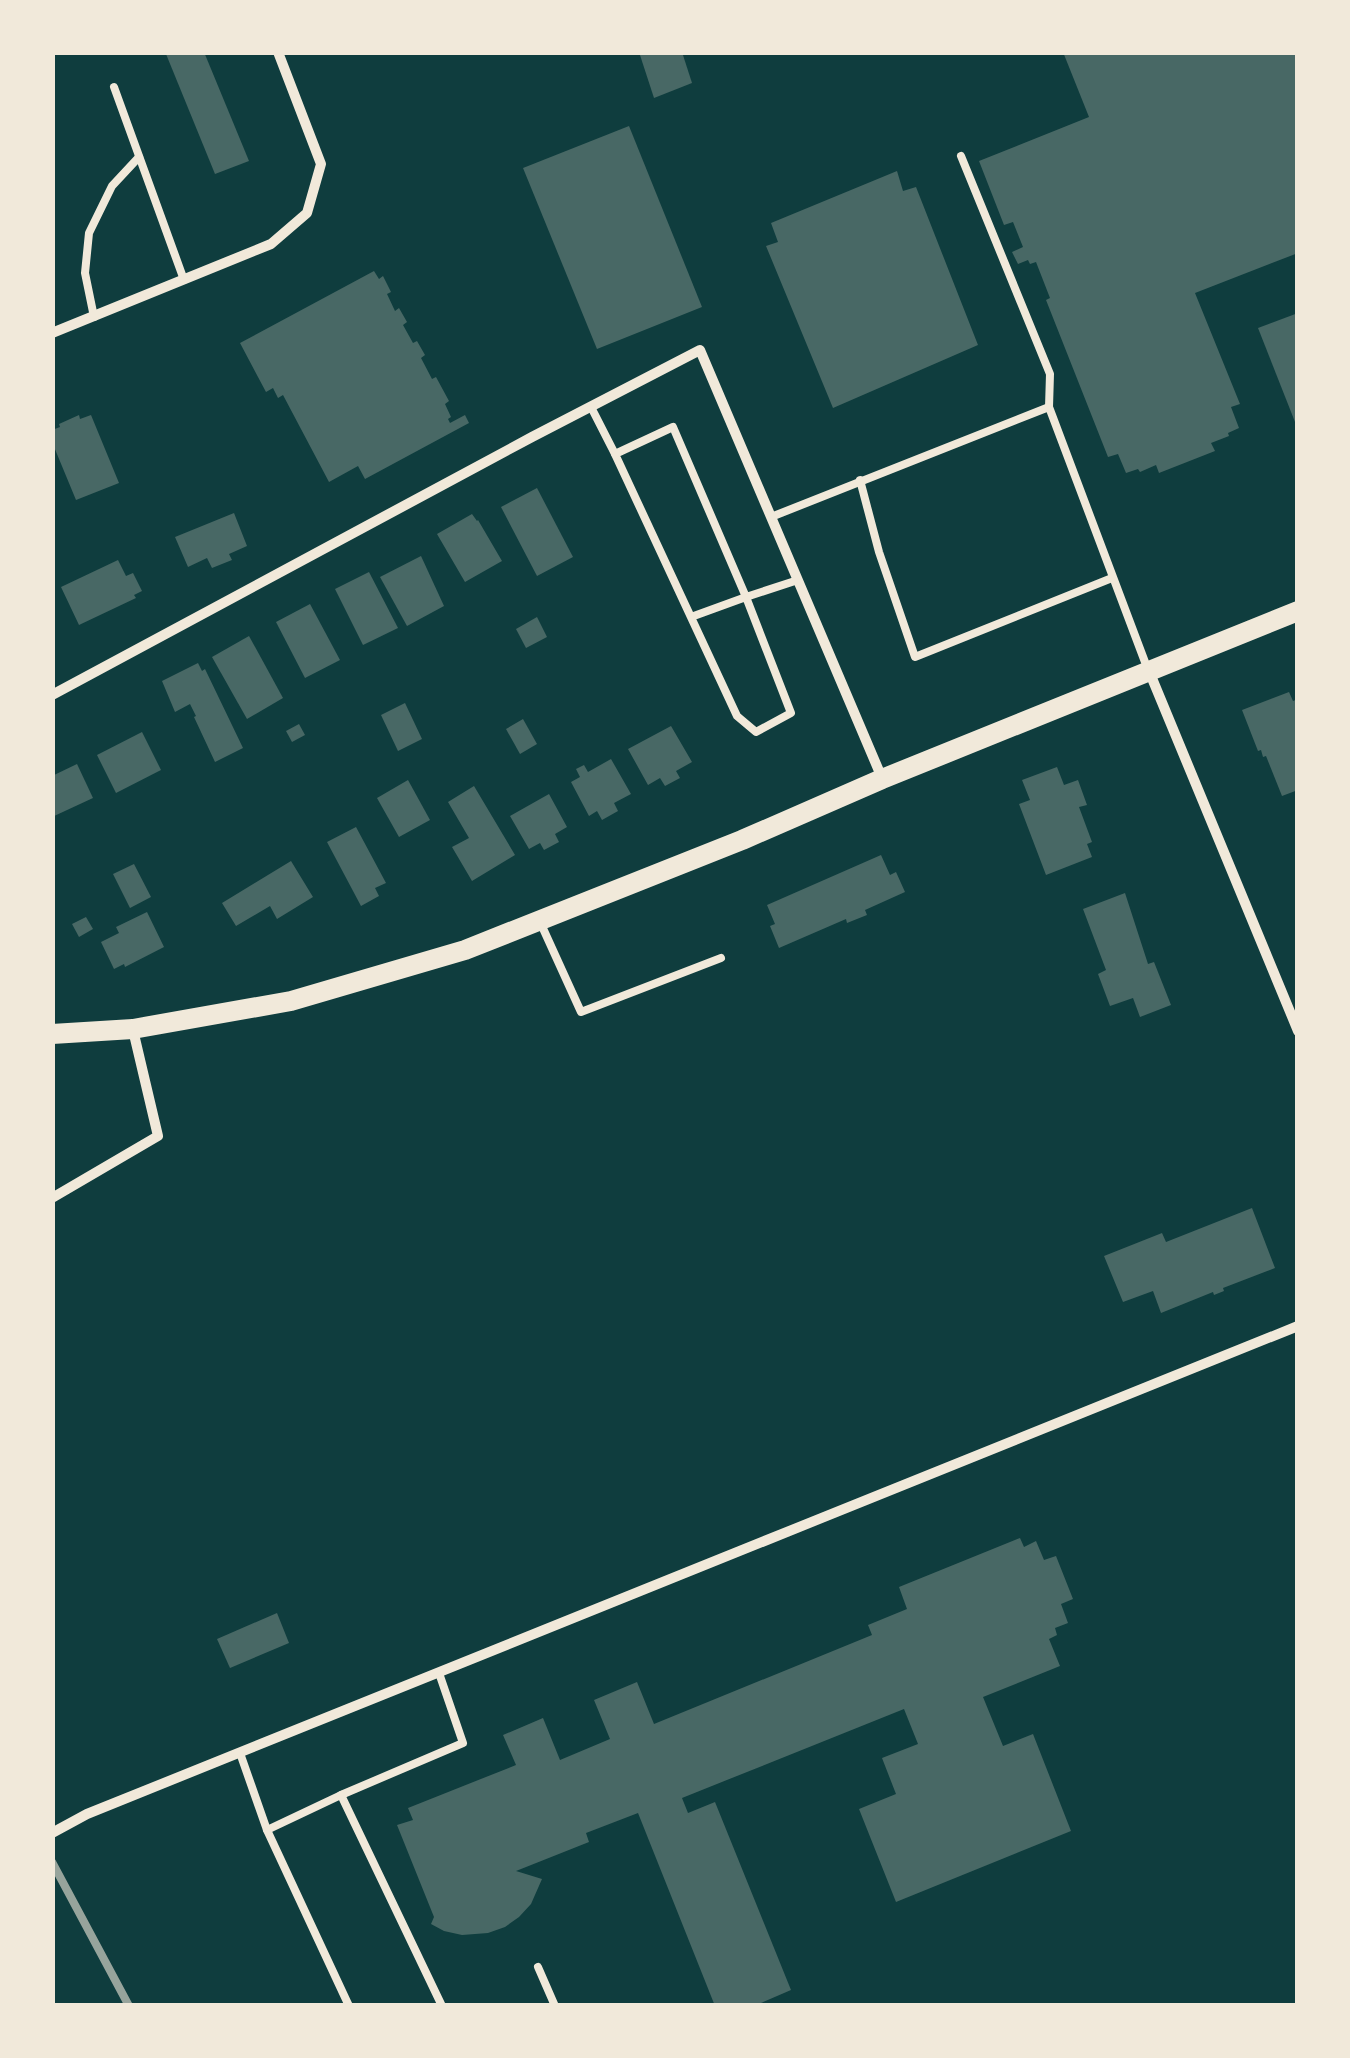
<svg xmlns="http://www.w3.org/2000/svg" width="1350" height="2058" font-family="'DM Sans',sans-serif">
  <rect width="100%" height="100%" fill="#0f3d3e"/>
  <g fill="#486865">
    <path d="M 171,52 L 204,52 L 249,161 L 215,174 L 166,54 Z"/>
    <path d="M 639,52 L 682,52 L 692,83 L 654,98 Z"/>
    <path d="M 1063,52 L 1298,52 L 1298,253 L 1195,293 L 1240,404 L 1231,407 L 1239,428 L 1228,433 L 1229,436 L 1211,443 L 1215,451 L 1159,473 L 1156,465 L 1140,472 L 1138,469 L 1126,473 L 1118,454 L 1108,457 L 1046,300 L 1050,298 L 1036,262 L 1030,264 L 1028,260 L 1018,264 L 1012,252 L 1023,247 L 1013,222 L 1004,225 L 979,161 L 1089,117 Z"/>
    <path d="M 629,126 L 702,307 L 597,349 L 523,168 Z"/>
    <path d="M 897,171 L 903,191 L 916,187 L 978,345 L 833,408 L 766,246 L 778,242 L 771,223 Z"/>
    <path d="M 374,271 L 379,279 L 383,276 L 391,292 L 387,294 L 395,311 L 399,308 L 407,322 L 403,325 L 413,343 L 417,341 L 425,355 L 421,358 L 432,379 L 436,377 L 449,401 L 445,404 L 451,417 L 448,419 L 450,423 L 465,415 L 469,423 L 365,479 L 358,466 L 329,482 L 283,395 L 278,398 L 273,388 L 266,392 L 240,343 Z"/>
    <path d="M 1298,313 L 1298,427 L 1297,427 L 1258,328 Z"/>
    <path d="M 79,415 L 80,419 L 91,415 L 119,483 L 76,500 L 52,442 L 52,430 L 60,427 L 59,424 Z"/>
    <path d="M 537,488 L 573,557 L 537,576 L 501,507 Z"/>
    <path d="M 234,513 L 247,546 L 229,554 L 232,560 L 212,568 L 207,558 L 188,567 L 175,537 Z"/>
    <path d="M 472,514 L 477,521 L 478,520 L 502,561 L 465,582 L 437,534 Z"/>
    <path d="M 421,556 L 444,606 L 407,626 L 380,577 Z"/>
    <path d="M 118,560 L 126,576 L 133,573 L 142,591 L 134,595 L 136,598 L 79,625 L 61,587 Z"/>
    <path d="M 369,572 L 398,628 L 363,645 L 335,589 Z"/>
    <path d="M 310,604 L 340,660 L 305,678 L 276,622 Z"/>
    <path d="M 537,617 L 547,637 L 526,648 L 516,629 Z"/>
    <path d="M 249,636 L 283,698 L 247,719 L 212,657 Z"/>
    <path d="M 198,663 L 202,671 L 205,669 L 243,748 L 215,762 L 194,717 L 196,716 L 190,704 L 175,712 L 162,681 Z"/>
    <path d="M 1289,692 L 1293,701 L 1298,699 L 1298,790 L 1282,796 L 1266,756 L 1263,757 L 1261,750 L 1258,751 L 1242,710 Z"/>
    <path d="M 405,703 L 422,739 L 398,751 L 381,715 Z"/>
    <path d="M 523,719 L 537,744 L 520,754 L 506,729 Z"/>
    <path d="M 299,724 L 305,735 L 292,742 L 286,731 Z"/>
    <path d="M 671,726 L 692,762 L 676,771 L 680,778 L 665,786 L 660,778 L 648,785 L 628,749 Z"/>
    <path d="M 142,732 L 161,770 L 116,793 L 97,755 Z"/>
    <path d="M 611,759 L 631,794 L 614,803 L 618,811 L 602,820 L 597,811 L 589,816 L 571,782 L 580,777 L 576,769 L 584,765 L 588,772 Z"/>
    <path d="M 77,764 L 93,798 L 52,817 L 52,776 Z"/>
    <path d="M 1057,767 L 1064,785 L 1078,780 L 1087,805 L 1079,807 L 1092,842 L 1087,844 L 1092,857 L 1046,875 L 1019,804 L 1030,800 L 1022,780 Z"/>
    <path d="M 408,780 L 430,820 L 399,837 L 377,798 Z"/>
    <path d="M 474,786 L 515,855 L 472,881 L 452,847 L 469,838 L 448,802 Z"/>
    <path d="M 549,794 L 567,827 L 555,834 L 559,842 L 544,850 L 540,843 L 529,849 L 510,816 Z"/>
    <path d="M 356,827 L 386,883 L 375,888 L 379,896 L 361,906 L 327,842 Z"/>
    <path d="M 881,855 L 890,875 L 896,872 L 905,892 L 865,910 L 867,915 L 847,923 L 846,919 L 779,948 L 770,926 L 775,924 L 767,905 Z"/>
    <path d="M 291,861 L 313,897 L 277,919 L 270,906 L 236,926 L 222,903 Z"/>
    <path d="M 134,864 L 151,897 L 130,908 L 113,874 Z"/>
    <path d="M 1125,893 L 1148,964 L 1154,962 L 1171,1005 L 1140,1017 L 1133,998 L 1110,1006 L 1098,974 L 1106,970 L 1083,909 Z"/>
    <path d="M 147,912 L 164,947 L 125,967 L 124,964 L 114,969 L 101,942 L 119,933 L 116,927 Z"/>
    <path d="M 86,917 L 93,929 L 79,937 L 72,924 Z"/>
    <path d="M 1252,1208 L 1275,1268 L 1223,1288 L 1224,1291 L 1214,1295 L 1213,1292 L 1161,1313 L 1153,1291 L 1123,1302 L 1104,1256 L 1162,1233 L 1166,1242 Z"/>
    <path d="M 1020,1538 L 1024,1547 L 1036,1541 L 1044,1560 L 1056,1556 L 1073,1599 L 1061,1604 L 1068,1623 L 1055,1628 L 1057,1635 L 1049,1639 L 1060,1666 L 983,1697 L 1003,1746 L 1033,1734 L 1071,1831 L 896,1902 L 859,1809 L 896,1794 L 882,1758 L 918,1744 L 904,1709 L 682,1798 L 688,1813 L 715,1802 L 791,1990 L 754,2006 L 715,2006 L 638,1813 L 586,1833 L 589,1842 L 516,1871 L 542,1879 L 531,1904 L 519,1917 L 505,1927 L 488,1933 L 462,1935 L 444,1931 L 431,1924 L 434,1917 L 397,1825 L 413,1820 L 408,1808 L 516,1765 L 503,1735 L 543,1718 L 560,1760 L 610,1739 L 594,1700 L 637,1682 L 654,1724 L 872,1635 L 868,1625 L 907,1609 L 899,1587 Z"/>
    <path d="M 277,1613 L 289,1643 L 230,1668 L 217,1639 Z"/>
  </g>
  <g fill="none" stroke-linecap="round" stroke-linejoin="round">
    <g stroke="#f1e9da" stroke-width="8">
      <path d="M 114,87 L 184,280"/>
      <path d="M 961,156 L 1050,374 L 1049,407"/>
      <path d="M 94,317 L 85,273 L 89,233 L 112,186 L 139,157"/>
      <path d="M 591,407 L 615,454"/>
      <path d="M 860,480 L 879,552 L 915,657 L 1112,578"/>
      <path d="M 771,517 L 1049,407 L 1148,670"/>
      <path d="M 691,617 L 746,597 L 791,713 L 756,732 L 737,716 L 615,454 L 673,427 L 746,597 L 798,580"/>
      <path d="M 541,924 L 581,1012 L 721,958"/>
      <path d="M 240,1753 L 267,1830 L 349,2006"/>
      <path d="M 341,1795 L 463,1743 L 439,1673"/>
      <path d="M 267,1830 L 341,1795 L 442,2006"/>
      <path d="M 538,1967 L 555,2006"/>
    </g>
    <g stroke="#f1e9da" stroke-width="10">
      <path d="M 52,333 L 271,244 L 307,213 L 321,164 L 278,52"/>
      <path d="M 1149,671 L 1298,1031"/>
      <path d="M 52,695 L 532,437 L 700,350 L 882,778"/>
      <path d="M 52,1198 L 158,1136 L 133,1030"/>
      <path d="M 52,1833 L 87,1814 L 1298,1326"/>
    </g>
    <path stroke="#f1e9da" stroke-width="20" d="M 52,1034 L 133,1029 L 291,1001 L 465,950 L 742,840 L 882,779 L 1298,611"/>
    <path stroke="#97a49c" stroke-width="8" d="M 52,1862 L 129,2006"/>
  </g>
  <rect width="1350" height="2058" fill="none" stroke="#f1e9da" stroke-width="110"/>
</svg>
